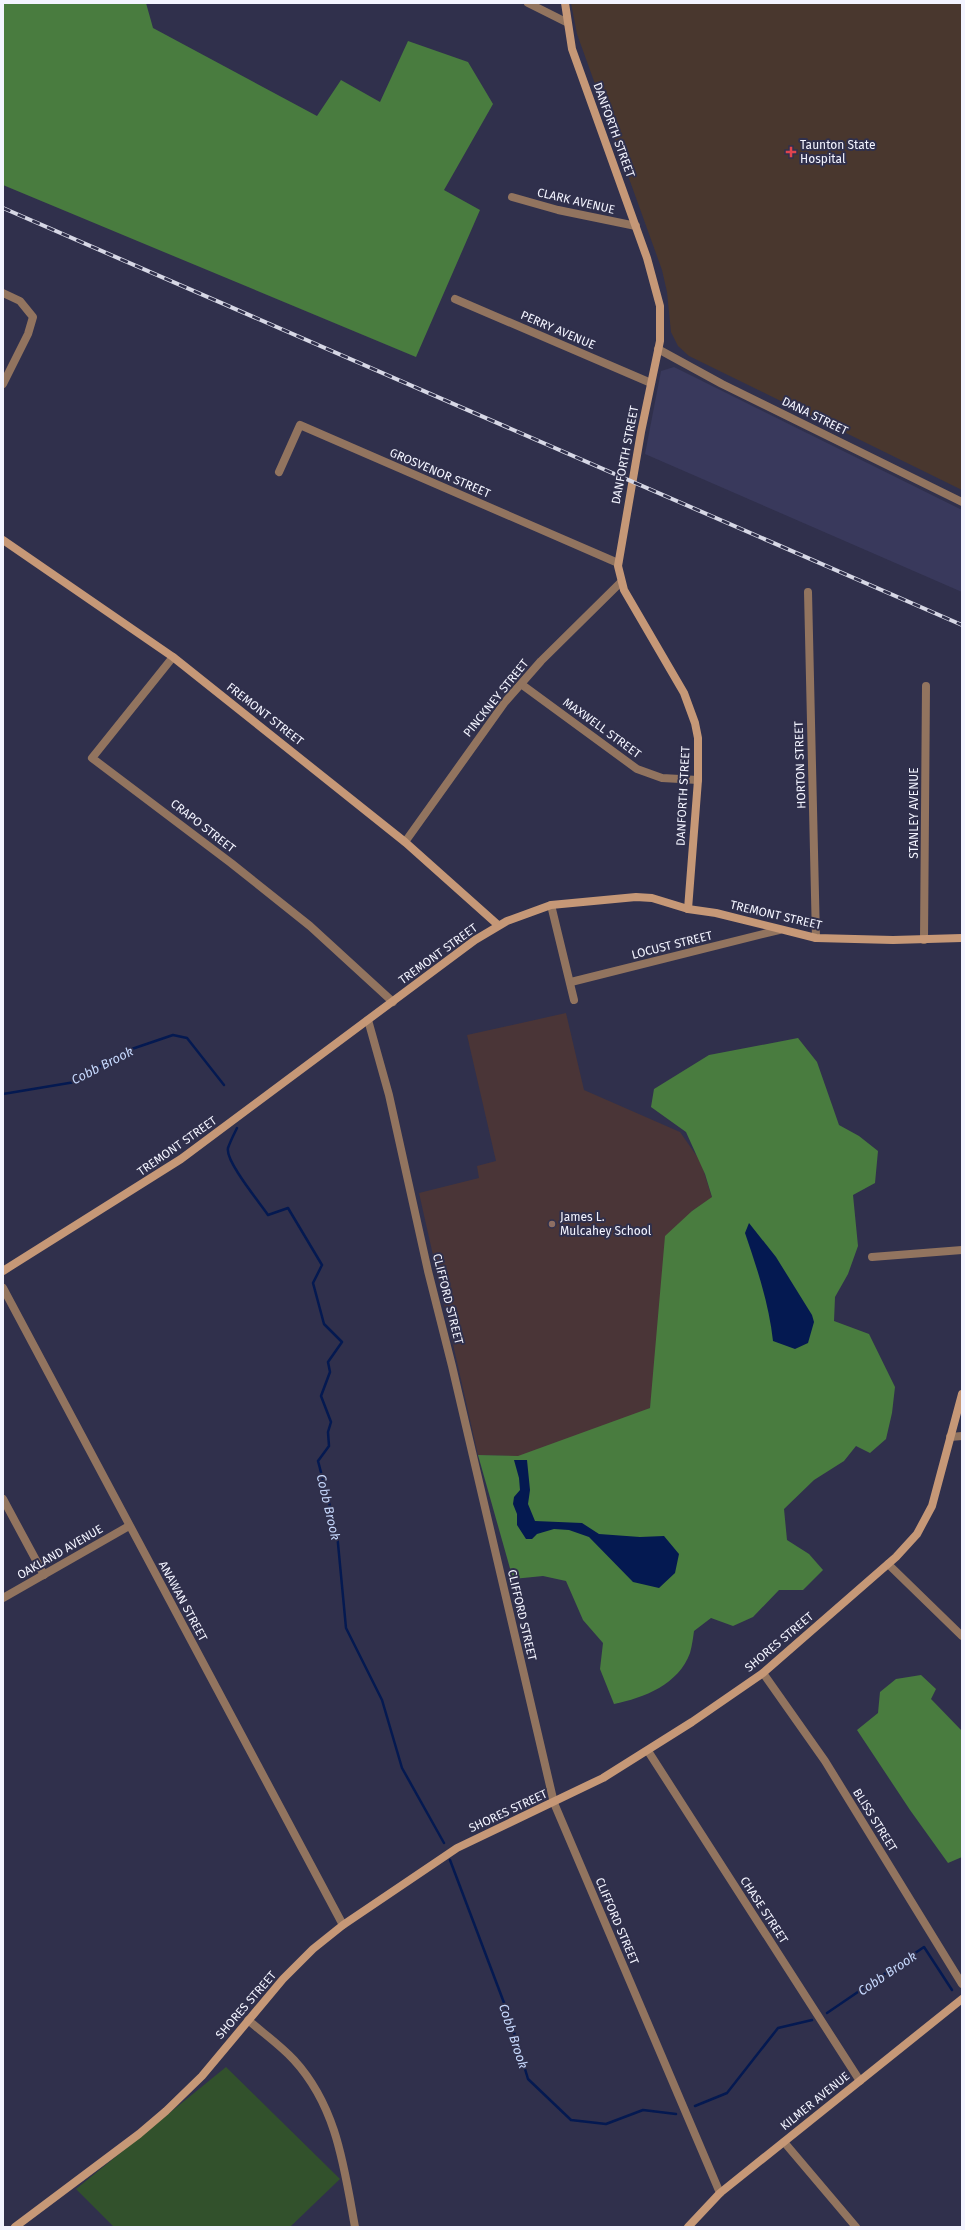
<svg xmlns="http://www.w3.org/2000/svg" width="965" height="2230" font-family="'Fira Sans',sans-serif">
  <rect width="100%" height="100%" fill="#30304c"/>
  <path fill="#39395c" d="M 674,367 L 962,510 L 962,592 L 645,454 L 661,371 Z"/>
  <path fill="#4a3537" d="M 566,1013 L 584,1090 L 680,1132 L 701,1162 L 712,1198 L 692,1211 L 665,1315 L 650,1408 L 542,1457 L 478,1455 L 419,1193 L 479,1178 L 477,1166 L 496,1161 L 467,1035 Z"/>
  <path fill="#49372e" d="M 571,3 L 962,3 L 962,490 L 689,356 L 678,346 L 671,332 L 667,292 L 662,270 L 577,34 Z"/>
  <path fill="#32512c" d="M 226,2067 L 340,2179 L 290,2227 L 114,2227 L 76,2189 Z"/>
  <g fill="#497c3f">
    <path d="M 3,3 L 146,3 L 153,28 L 317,116 L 341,80 L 380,102 L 408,41 L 468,62 L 493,104 L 444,190 L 480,210 L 416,357 L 3,185 Z"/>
    <path d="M 798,1038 L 817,1062 L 839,1125 L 859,1136 L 878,1151 L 875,1183 L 853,1195 L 858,1246 L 848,1274 L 835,1297 L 834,1321 L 869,1334 L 895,1387 L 892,1413 L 886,1439 L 870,1453 L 856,1446 L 844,1461 L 814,1480 L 784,1509 L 787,1540 L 809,1554 L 823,1570 L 803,1590 L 779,1590 L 753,1617 L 733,1626 L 711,1618 L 694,1631 C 693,1638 692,1646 690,1653 C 679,1684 644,1698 614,1704 L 600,1669 L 603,1643 L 583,1620 L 566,1581 L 543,1576 L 513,1579 L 478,1455 L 518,1456 L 650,1408 L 665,1236 L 692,1211 L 712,1197 L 705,1174 L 686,1132 L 651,1107 L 654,1089 L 709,1055 Z"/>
    <path d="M 921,1675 L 936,1689 L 931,1699 L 962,1731 L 962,1857 L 948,1863 L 910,1810 L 857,1730 L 878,1713 L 880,1692 L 896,1679 Z"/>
  </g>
  <g fill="#041951">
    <path d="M 749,1223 L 776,1257 L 812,1315 L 814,1322 L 808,1343 L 795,1349 L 773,1341 C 769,1304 757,1268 745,1233 Z"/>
    <path d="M 514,1460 L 527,1460 L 530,1490 L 528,1504 L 535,1521 L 582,1523 L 599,1534 L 640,1537 L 664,1536 L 679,1554 L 675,1573 L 659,1588 L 633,1582 L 589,1537 L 569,1530 L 554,1529 L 537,1534 L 532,1539 L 526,1539 L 517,1525 L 517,1514 L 513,1504 L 514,1497 L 520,1490 L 519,1478 Z"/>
  </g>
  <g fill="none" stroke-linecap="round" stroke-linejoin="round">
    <g stroke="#041951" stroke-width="2.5">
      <path d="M 3,1094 L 75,1082 L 123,1052 L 173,1035 L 187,1038 L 224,1085"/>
      <path d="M 237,1128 C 234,1134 230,1142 228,1148 C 225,1161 260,1203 268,1215 L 288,1208 L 322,1265 L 313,1283 L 324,1324 L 342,1342 L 328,1362 L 330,1372 L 321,1396 L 331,1422 L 328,1432 L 329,1446 L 318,1461 L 337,1533 L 346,1628 L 382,1700 L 402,1768 L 444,1843"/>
      <path d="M 450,1860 L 509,2016 L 528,2079 L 571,2120 L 606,2124 L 643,2110 L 676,2114"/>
      <path d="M 827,2013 L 924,1947 L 952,1990"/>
      <path d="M 695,2106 L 727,2093 L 778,2028 L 812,2020"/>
    </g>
    <g stroke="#92745f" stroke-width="8">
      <path d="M 528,3 L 566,22"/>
      <path d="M 512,197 L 558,210 L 636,226"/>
      <path d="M 3,293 L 20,301 L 33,317 L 28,334 L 3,384"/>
      <path d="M 455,299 L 651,383"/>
      <path d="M 658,349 L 722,384 L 962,502"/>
      <path d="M 279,472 L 300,425 L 618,563"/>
      <path d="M 808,592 L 816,938"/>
      <path d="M 173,657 L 92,758 L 231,863 L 310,926 L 393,1002"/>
      <path d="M 521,684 L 637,769 L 662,778 L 698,780"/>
      <path d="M 405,842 L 505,702 L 541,661 L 621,582"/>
      <path d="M 551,905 L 574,1000"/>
      <path d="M 924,940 L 926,686"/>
      <path d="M 571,982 L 779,930"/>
      <path d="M 368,1020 L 389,1095 L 428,1271 L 452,1366 L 554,1803 L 720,2193"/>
      <path d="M 872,1257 L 962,1250"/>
      <path d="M 3,1288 L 343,1925"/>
      <path d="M 950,1437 L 962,1436"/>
      <path d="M 3,1499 L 44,1575"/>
      <path d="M 888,1564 L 962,1636"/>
      <path d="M 3,1598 L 129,1526"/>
      <path d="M 763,1673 L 825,1761 L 962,1984"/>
      <path d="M 648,1751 L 860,2081"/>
      <path d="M 248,2020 C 263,2033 280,2045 294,2060 C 337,2107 344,2167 355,2227"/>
      <path d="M 784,2142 L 856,2227"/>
    </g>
    <g stroke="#c69877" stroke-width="8">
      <path d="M 565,3 L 572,49 L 647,258 L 660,306 L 660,341 L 641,432 L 618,566 L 624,590 L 684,693 L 695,723 L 698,738 L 698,780 L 688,909"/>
      <path d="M 3,540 L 173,657 L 405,842 L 498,925"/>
      <path d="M 3,1271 L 181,1159 L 475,940 L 507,921 L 551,905 L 636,897 L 652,898 L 688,909 L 716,913 L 816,938 L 893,940 L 962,938"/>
      <path d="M 15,2227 L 139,2134 L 166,2111 L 202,2076 L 283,1979 L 313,1949 L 343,1925 L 457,1848 L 603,1778 L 692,1722 L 763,1673 L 896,1557 L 917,1534 L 932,1506 L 962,1394"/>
      <path d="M 688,2227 L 720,2193 L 962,1999"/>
    </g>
    <defs>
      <path id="rail" d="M 3,208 L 962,625"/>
    </defs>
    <use href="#rail" stroke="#d6d7e5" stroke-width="4"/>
    <use href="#rail" stroke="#30304c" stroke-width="2.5" stroke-dasharray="8" stroke-linecap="butt"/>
  </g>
  <path fill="#e0444e" stroke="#30304c" stroke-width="1.5" d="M789 146h4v4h4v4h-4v4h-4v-4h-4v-4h4z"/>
  <circle fill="#8d6e63" stroke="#30304c" stroke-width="1.5" cx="552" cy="1224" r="4"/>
  <g text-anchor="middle" stroke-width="4" stroke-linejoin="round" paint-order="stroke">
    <g font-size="12" fill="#f3f4ff" stroke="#30304c">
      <text transform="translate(614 130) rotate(70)" y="4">DANFORTH STREET</text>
      <text transform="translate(576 201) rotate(13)" y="4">CLARK AVENUE</text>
      <text transform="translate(558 330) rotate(23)" y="4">PERRY AVENUE</text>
      <text transform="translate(815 416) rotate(26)" y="4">DANA STREET</text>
      <text transform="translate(625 455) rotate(-79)" y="4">DANFORTH STREET</text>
      <text transform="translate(440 473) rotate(23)" y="4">GROSVENOR STREET</text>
      <text transform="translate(496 698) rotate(-51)" y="4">PINCKNEY STREET</text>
      <text transform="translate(265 714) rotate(38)" y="4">FREMONT STREET</text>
      <text transform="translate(602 728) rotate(36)" y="4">MAXWELL STREET</text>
      <text transform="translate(800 765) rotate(-92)" y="4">HORTON STREET</text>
      <text transform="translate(683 796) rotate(-87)" y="4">DANFORTH STREET</text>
      <text transform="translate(914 813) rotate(-90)" y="4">STANLEY AVENUE</text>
      <text transform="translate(203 826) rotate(38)" y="4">CRAPO STREET</text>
      <text transform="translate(776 915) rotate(13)" y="4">TREMONT STREET</text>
      <text transform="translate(672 945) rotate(-14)" y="4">LOCUST STREET</text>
      <text transform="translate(438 954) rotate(-36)" y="4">TREMONT STREET</text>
      <text transform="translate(177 1146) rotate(-35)" y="4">TREMONT STREET</text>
      <text transform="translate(448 1299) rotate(76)" y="4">CLIFFORD STREET</text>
      <text transform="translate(60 1552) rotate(-30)" y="4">OAKLAND AVENUE</text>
      <text transform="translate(183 1601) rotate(62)" y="4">ANAWAN STREET</text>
      <text transform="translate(522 1615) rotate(77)" y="4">CLIFFORD STREET</text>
      <text transform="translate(779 1642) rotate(-40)" y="4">SHORES STREET</text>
      <text transform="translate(508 1811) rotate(-25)" y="4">SHORES STREET</text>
      <text transform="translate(875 1820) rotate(58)" y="4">BLISS STREET</text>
      <text transform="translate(764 1910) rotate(57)" y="4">CHASE STREET</text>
      <text transform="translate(617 1921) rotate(67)" y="4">CLIFFORD STREET</text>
      <text transform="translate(246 2005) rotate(-49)" y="4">SHORES STREET</text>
      <text transform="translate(815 2101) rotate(-39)" y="4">KILMER AVENUE</text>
    </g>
    <g font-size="12" fill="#f3f4ff" stroke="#30304c" text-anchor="start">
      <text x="800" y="149">Taunton State<tspan x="800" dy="14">Hospital</tspan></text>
      <text x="560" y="1221">James L.<tspan x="560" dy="14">Mulcahey School</tspan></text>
    </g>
    <g font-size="13" font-style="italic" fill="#c6d8fd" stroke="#30304c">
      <text transform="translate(102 1065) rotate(-27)" y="5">Cobb Brook</text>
      <text transform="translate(329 1507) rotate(77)" y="5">Cobb Brook</text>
      <text transform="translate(887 1973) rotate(-34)" y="5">Cobb Brook</text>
      <text transform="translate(514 2036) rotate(72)" y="5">Cobb Brook</text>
    </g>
  </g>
  <rect width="965" height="2230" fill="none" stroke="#f3f4ff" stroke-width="8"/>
</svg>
